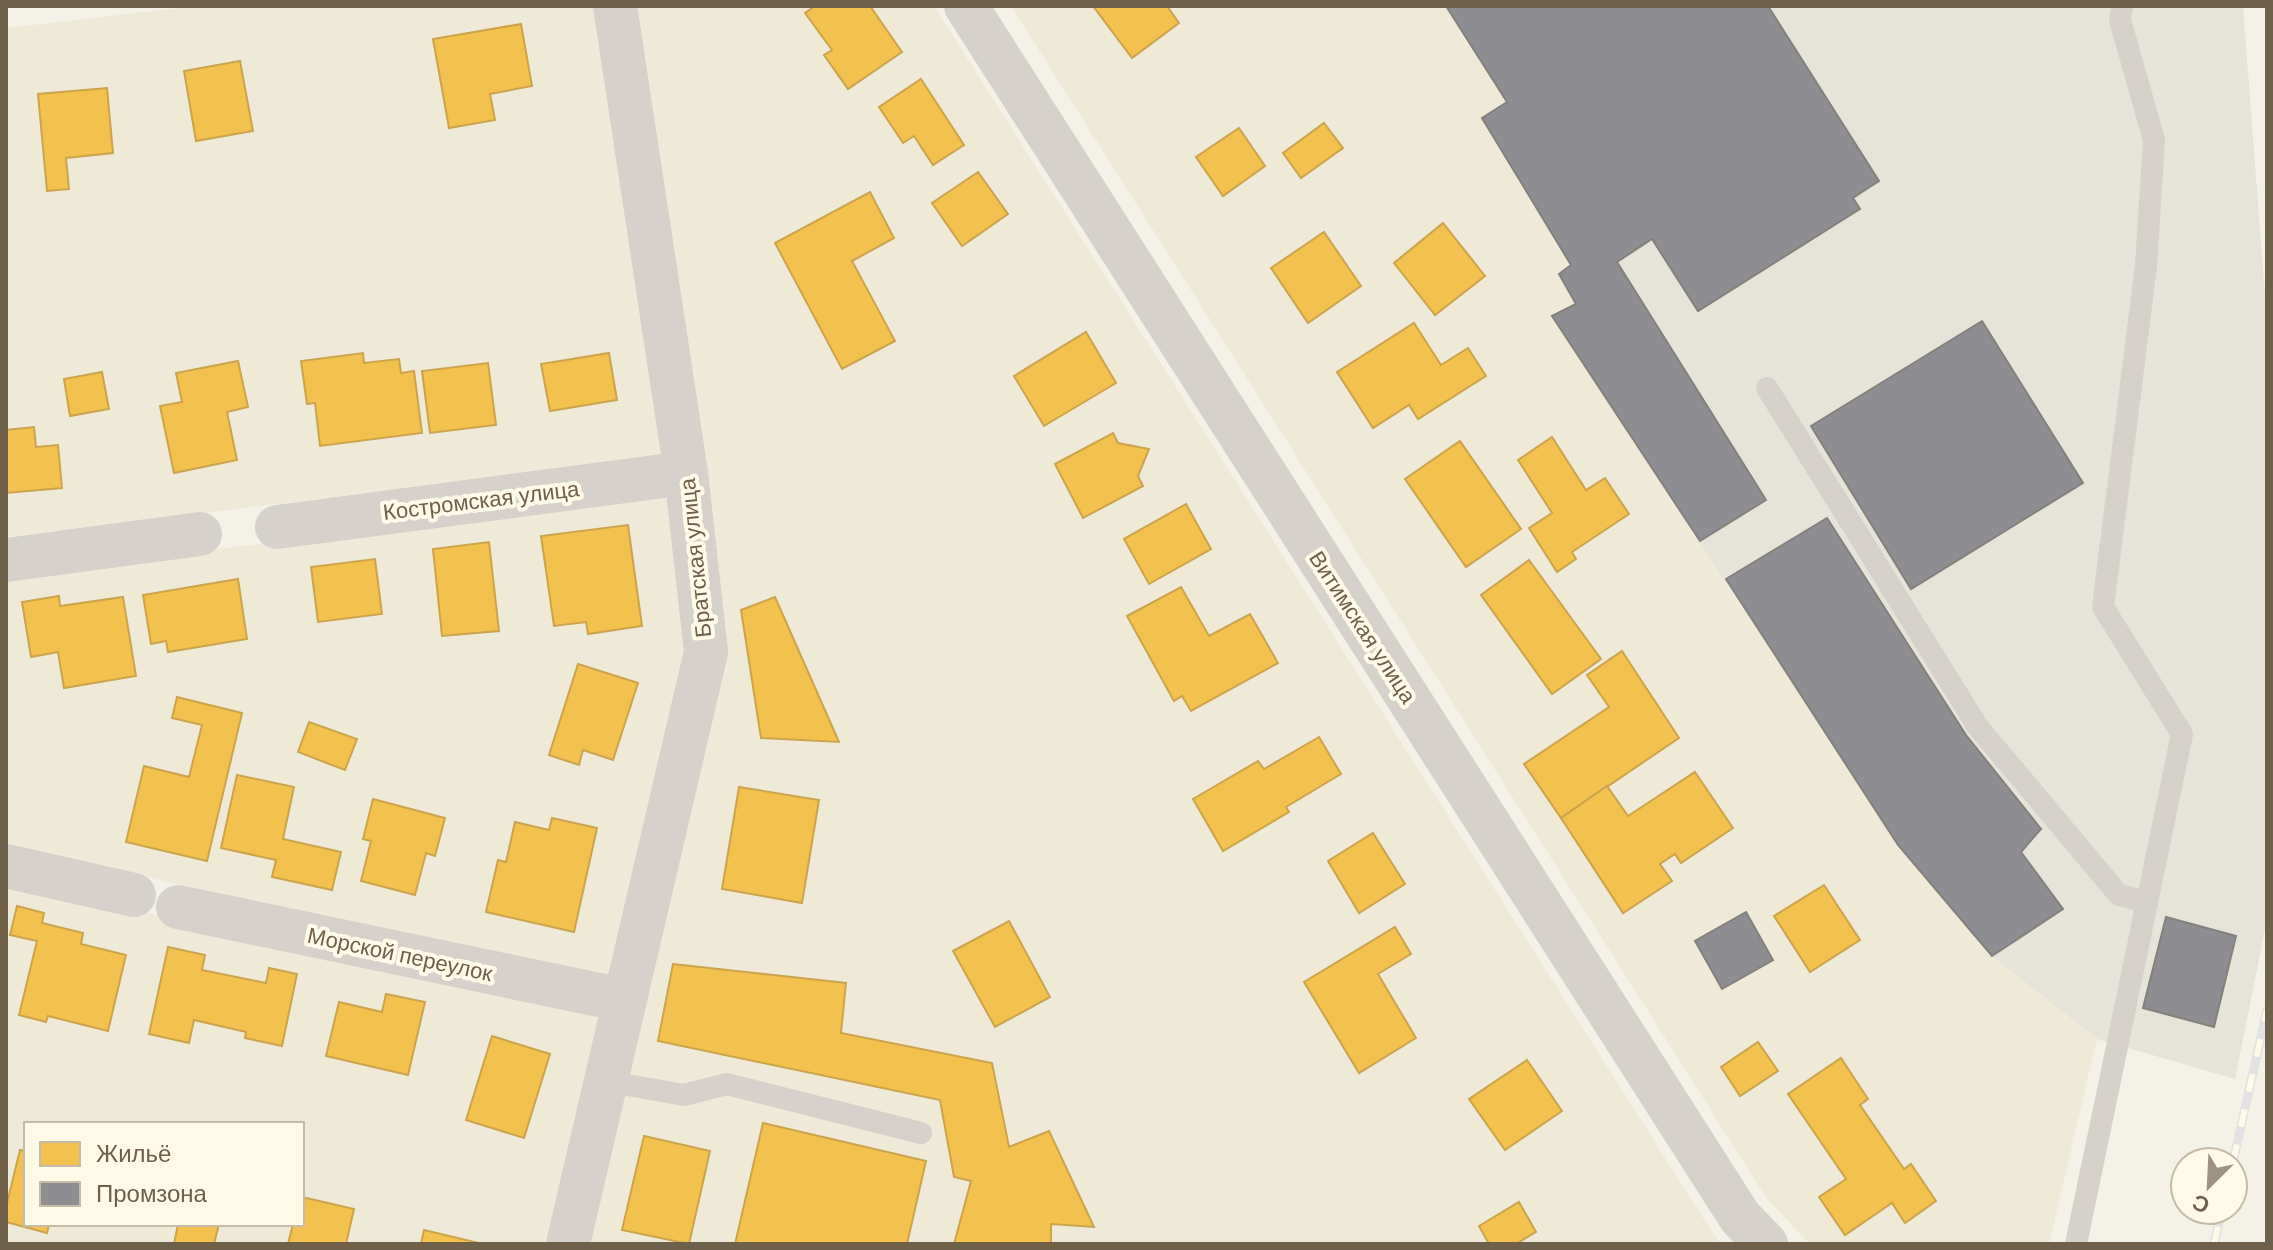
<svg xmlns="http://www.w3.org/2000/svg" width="2273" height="1250" font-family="'DM Sans',sans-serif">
  <rect width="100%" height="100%" fill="#f4f2e7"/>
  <g fill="#efead7" fill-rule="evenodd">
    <path d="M 197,6 L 599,6 L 667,457 L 6,537 L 6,28 Z"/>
    <path d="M 629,6 L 934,6 L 1714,1235 L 1723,1244 L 582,1244 L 723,649 Z"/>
    <path d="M 1011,6 L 1446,6 L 1507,102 L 1482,118 L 1571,265 L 1576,304 L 1552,316 L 1992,956 L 2097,1039 L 2049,1244 L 1810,1244 L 1767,1199 Z"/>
    <path d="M 671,497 L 684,653 L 609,979 L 6,846 L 6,573 Z"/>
    <path d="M 6,882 L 603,1012 L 549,1244 L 6,1244 ZM 26,1124 L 302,1124 L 302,1224 L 26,1224 Z"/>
  </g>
  <path fill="#e6e3d8" d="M 1446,6 L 2243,6 L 2267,322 L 2267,920 L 2235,1079 L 2097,1039 L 1992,956 L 1898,845 L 1552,316 L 1576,304 L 1559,274 L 1571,264 L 1482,118 L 1507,101 Z"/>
  <g fill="#f2c14e" stroke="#cba44d" stroke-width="2">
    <path d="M 815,6 L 870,6 L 902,52 L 848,89 L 824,55 L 832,50 L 805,13 Z"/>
    <path d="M 1093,6 L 1167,6 L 1179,23 L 1132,58 Z"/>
    <path d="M 521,24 L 532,86 L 490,94 L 495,120 L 449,128 L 433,39 Z"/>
    <path d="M 240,61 L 253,131 L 196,141 L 184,71 Z"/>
    <path d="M 921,79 L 964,145 L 933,165 L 914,136 L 903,143 L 879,107 Z"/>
    <path d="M 107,88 L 113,153 L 66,158 L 69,189 L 47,191 L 38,94 Z"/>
    <path d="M 1324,123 L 1343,148 L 1301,178 L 1283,153 Z"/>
    <path d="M 1239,128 L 1265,166 L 1223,196 L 1196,157 Z"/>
    <path d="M 978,172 L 1008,214 L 962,246 L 932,203 Z"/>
    <path d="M 870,192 L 894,238 L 852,261 L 895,341 L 842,369 L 775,243 Z"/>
    <path d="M 1443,223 L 1485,276 L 1435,315 L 1394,263 Z"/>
    <path d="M 1324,232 L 1361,286 L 1308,323 L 1271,268 Z"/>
    <path d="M 1414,323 L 1441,365 L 1468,348 L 1486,376 L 1418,419 L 1409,405 L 1373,428 L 1337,372 Z"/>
    <path d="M 1086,332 L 1116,383 L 1044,426 L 1014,376 Z"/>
    <path d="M 363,353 L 364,363 L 399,359 L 401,373 L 414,371 L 422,433 L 320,446 L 315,403 L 307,404 L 301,361 Z"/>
    <path d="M 609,353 L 617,400 L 550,411 L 541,364 Z"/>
    <path d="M 238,361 L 248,407 L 227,412 L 237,460 L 174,473 L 160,406 L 182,402 L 176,373 Z"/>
    <path d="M 488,363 L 496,425 L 430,433 L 422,371 Z"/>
    <path d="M 102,372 L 109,409 L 70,416 L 64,379 Z"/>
    <path d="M 34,427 L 36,447 L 58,445 L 62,488 L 6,493 L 6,430 Z"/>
    <path d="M 1113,433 L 1118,443 L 1149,449 L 1138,476 L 1143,486 L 1083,518 L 1055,464 Z"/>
    <path d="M 1552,437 L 1586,490 L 1605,478 L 1629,514 L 1572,552 L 1576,559 L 1557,572 L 1529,528 L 1552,513 L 1518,460 Z"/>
    <path d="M 1460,441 L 1521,529 L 1466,567 L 1405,479 Z"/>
    <path d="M 1186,504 L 1211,549 L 1149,584 L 1124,539 Z"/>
    <path d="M 628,525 L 642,626 L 588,634 L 586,622 L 554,626 L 541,536 Z"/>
    <path d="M 489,542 L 499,631 L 442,636 L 433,549 Z"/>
    <path d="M 375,559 L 382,614 L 318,622 L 311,567 Z"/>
    <path d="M 1529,560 L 1601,659 L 1552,694 L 1481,595 Z"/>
    <path d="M 238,579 L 247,639 L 168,652 L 166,641 L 151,644 L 143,595 Z"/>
    <path d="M 1181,587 L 1209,636 L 1250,614 L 1278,663 L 1191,711 L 1182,696 L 1174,701 L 1127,616 Z"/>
    <path d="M 59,596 L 60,606 L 123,597 L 136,676 L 64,688 L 58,652 L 31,657 L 22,602 Z"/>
    <path d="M 775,597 L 839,742 L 761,738 L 741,610 Z"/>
    <path d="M 1622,651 L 1679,738 L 1561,818 L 1524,764 L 1609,707 L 1587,675 Z"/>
    <path d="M 578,664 L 638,683 L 613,760 L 583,750 L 579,765 L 549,755 Z"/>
    <path d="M 177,697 L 242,713 L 207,861 L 126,842 L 144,766 L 189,777 L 202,725 L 172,718 Z"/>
    <path d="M 309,722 L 357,739 L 345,770 L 298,752 Z"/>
    <path d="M 1319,737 L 1341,774 L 1286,807 L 1289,812 L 1223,851 L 1193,799 L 1258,761 L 1264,769 Z"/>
    <path d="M 1695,772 L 1733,828 L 1681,863 L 1675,854 L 1660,864 L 1672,881 L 1623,913 L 1561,818 L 1607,786 L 1628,816 Z"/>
    <path d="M 237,775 L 294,787 L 283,839 L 341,852 L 332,890 L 272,877 L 276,860 L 221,848 Z"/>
    <path d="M 739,787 L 819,800 L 802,903 L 722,889 Z"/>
    <path d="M 373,799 L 445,818 L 435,856 L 426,853 L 415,895 L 361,881 L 371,841 L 363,839 Z"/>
    <path d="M 552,818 L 597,828 L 574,932 L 486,912 L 498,860 L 506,862 L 515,822 L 549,830 Z"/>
    <path d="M 1373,833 L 1405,884 L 1359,913 L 1328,861 Z"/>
    <path d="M 1824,885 L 1860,940 L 1810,972 L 1774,916 Z"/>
    <path d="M 17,906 L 44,913 L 42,923 L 83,933 L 81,944 L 126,955 L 108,1031 L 48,1016 L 46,1022 L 19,1015 L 37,941 L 10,935 Z"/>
    <path d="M 1009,921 L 1050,997 L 995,1027 L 953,951 Z"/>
    <path d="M 1395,927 L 1411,954 L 1378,974 L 1416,1038 L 1359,1073 L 1304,982 Z"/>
    <path d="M 168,947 L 205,955 L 202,970 L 266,983 L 269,968 L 297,974 L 282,1046 L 245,1038 L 246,1032 L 194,1020 L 189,1043 L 149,1034 Z"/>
    <path d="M 673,964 L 846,983 L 841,1033 L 992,1063 L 1009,1147 L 1049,1131 L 1094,1227 L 1051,1224 L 1051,1244 L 954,1244 L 971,1181 L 954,1177 L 940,1100 L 658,1041 Z"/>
    <path d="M 386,994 L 425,1002 L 408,1075 L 326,1056 L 339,1002 L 382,1012 Z"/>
    <path d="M 492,1036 L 550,1054 L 524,1138 L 466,1120 Z"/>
    <path d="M 1758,1042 L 1778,1071 L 1740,1096 L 1721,1067 Z"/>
    <path d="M 1841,1058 L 1868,1099 L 1860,1105 L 1904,1169 L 1911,1164 L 1936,1201 L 1905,1223 L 1892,1203 L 1845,1235 L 1819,1197 L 1846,1179 L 1788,1094 Z"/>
    <path d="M 1527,1060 L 1562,1111 L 1505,1150 L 1469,1099 Z"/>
    <path d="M 763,1123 L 926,1161 L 907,1244 L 735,1244 Z"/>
    <path d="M 644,1136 L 710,1151 L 689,1244 L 622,1230 Z"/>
    <path d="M 20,1150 L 26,1151 L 26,1224 L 49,1224 L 47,1233 L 6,1222 L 6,1207 Z"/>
    <path d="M 302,1197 L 354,1209 L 346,1244 L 288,1244 L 293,1224 L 302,1224 Z"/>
    <path d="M 1519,1202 L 1536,1232 L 1516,1244 L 1489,1244 L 1479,1226 Z"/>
    <path d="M 178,1224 L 219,1224 L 214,1244 L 174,1244 Z"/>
    <path d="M 424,1230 L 483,1244 L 421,1244 Z"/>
  </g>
  <g fill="#8d8d92" stroke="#84807c" stroke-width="2">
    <path d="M 1446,6 L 1768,6 L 1879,181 L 1853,198 L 1860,209 L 1698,311 L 1652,239 L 1617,262 L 1766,500 L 1700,541 L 1552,316 L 1576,304 L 1559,274 L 1571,265 L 1482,118 L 1507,102 Z"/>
    <path d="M 1982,321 L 2083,483 L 1911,589 L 1811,426 Z"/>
    <path d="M 1827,518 L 1966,735 L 2041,829 L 2021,852 L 2063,909 L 1992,956 L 1898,845 L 1726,579 Z"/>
    <path d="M 1746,912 L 1773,960 L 1722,989 L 1695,941 Z"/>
    <path d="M 2166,917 L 2236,936 L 2214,1027 L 2143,1008 Z"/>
  </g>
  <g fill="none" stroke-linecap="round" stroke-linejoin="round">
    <g stroke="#d6d1ca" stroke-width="22">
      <path d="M 1767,388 L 1978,727 L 2119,895 L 2147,902"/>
      <path d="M 605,1081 L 684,1095 L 727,1084 L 921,1133"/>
      <path d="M 2076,1244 L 2182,734 L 2103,607 L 2146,266 L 2154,140 L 2120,20 L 2122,6"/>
    </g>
    <g stroke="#d6d1ca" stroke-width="44">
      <path d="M 277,527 L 686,473"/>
      <path d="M 6,560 L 200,534"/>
      <path d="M 6,866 L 134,895"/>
      <path d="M 178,907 L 623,1000"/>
      <path d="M 568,1244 L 706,652 L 686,473 L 615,6"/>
    </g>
    <path stroke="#d6d1ca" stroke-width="44" d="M 966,6 L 1740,1217 L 1766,1244"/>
    <defs>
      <g id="rail">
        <path d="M 2233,1162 L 2267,1010"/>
        <path d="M 2214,1244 L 2222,1210"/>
      </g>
    </defs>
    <use href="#rail" stroke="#e4e1e4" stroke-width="9"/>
    <use href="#rail" stroke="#fefae7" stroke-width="6" stroke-dasharray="18" stroke-linecap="butt"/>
  </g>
  <g text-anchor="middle" stroke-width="8" stroke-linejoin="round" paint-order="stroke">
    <g font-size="22" fill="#6f604a" stroke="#fefae7">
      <text transform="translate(481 500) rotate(-7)" y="8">Костромская улица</text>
      <text transform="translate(695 558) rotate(-96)" y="8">Братская улица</text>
      <text transform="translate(1363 627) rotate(57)" y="8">Витимская улица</text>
      <text transform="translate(400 954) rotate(12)" y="8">Морской переулок</text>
    </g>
  </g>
  <rect width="2273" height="1250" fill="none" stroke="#6f604a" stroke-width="16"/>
  <rect x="24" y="1122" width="280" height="104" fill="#fefae7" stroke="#c5bca8" stroke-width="2"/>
  <rect x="40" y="1142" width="40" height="24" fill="#f2c14e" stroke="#c5bca8" stroke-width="2"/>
  <text x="96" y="1162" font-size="24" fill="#6f604a">Жильё</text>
  <rect x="40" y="1182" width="40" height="24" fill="#8d8d92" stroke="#c5bca8" stroke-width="2"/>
  <text x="96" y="1202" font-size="24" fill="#6f604a">Промзона</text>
  <g transform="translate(2209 1186) rotate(204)"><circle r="38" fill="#fefae7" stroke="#c5bca8" stroke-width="2"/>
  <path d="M0-6L14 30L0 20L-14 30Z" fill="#9e9381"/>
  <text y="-12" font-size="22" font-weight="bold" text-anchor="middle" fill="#6f604a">С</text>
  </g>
</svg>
